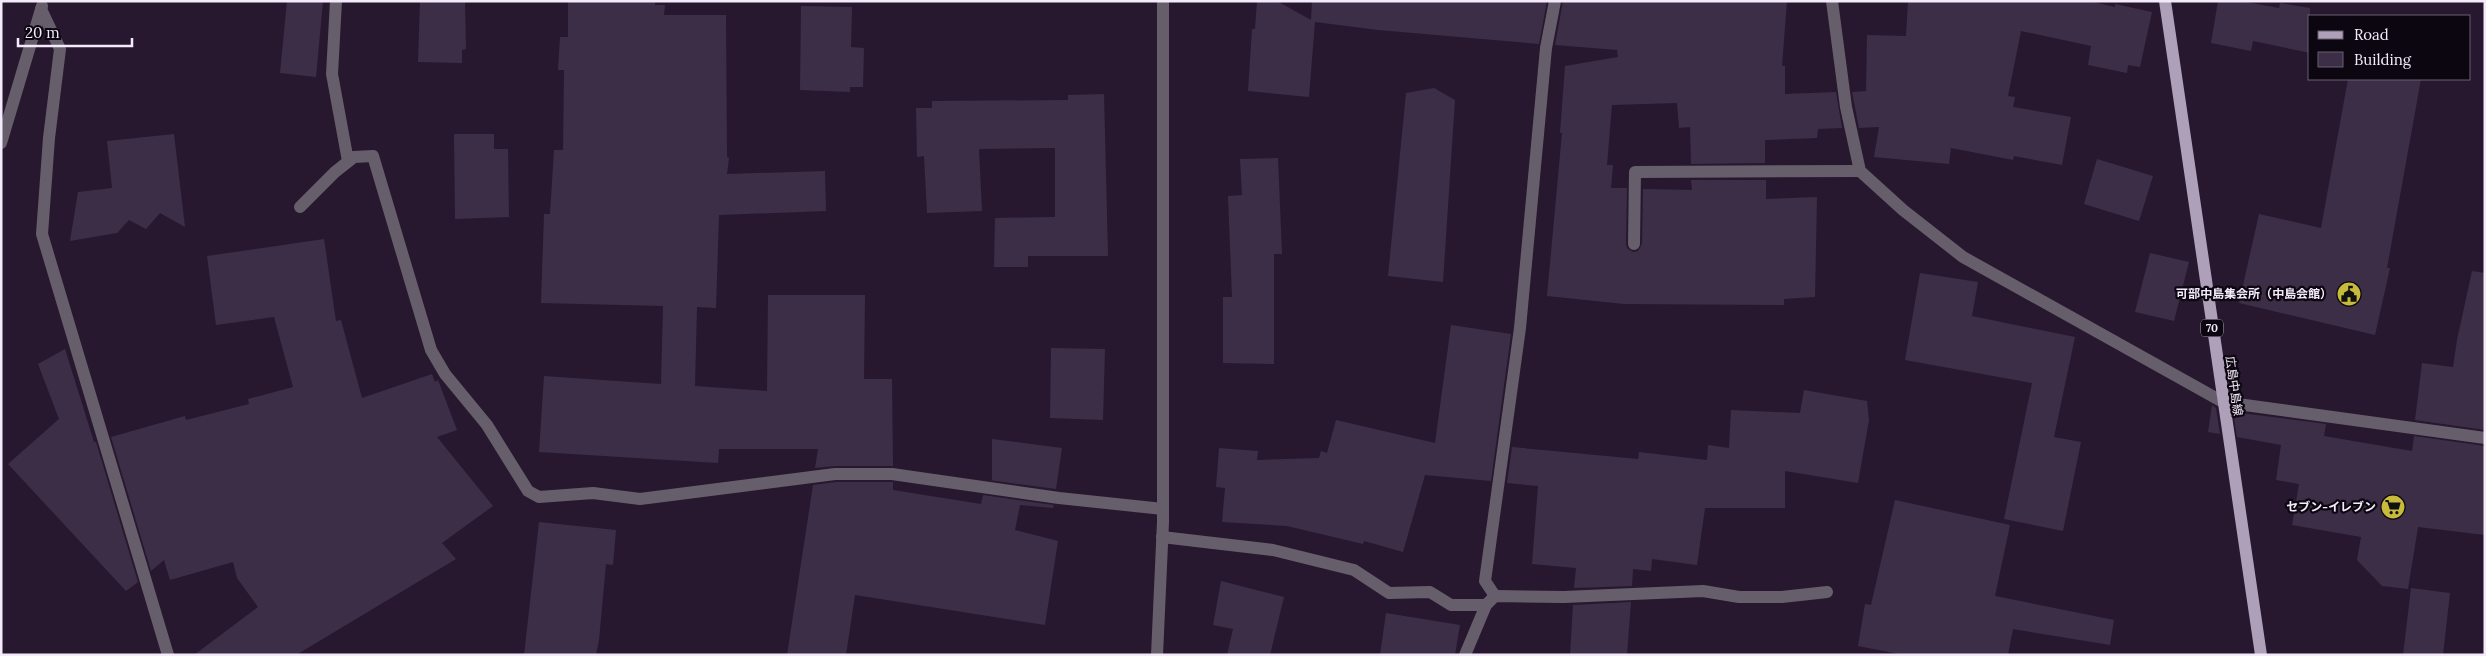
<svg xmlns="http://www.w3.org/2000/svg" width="2486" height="656" font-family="Lora,'Noto Sans JP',serif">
  <rect width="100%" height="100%" fill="#271830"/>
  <g fill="#3d2e47">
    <path d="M 287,1 L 323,1 L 316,77 L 280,73 Z"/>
    <path d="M 420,1 L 465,1 L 466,49 L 462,50 L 462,63 L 418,62 Z"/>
    <path d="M 655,1 L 655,5 L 665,5 L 664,15 L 726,15 L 727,157 L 729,158 L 727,174 L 825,171 L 826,211 L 719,215 L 716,308 L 697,307 L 695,386 L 767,391 L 768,295 L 865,295 L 864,379 L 892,379 L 893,466 L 835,466 L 815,468 L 818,449 L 719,449 L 718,463 L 539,452 L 544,376 L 661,384 L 663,306 L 541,303 L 544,214 L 550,214 L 554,150 L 563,150 L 564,70 L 558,70 L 560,37 L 568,37 L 568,2 Z"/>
    <path d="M 1257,1 L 1277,1 L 1311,20 L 1312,1 L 1547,1 L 1539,44 L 1378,30 L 1315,22 L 1309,97 L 1248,91 L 1252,29 L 1255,29 Z"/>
    <path d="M 1563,1 L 1787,1 L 1782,66 L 1785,66 L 1785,94 L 1836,92 L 1842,128 L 1818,129 L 1817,138 L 1765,140 L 1765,163 L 1691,164 L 1690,127 L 1679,128 L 1677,103 L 1612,105 L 1607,165 L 1613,165 L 1611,188 L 1627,188 L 1626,244 L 1627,248 L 1633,252 L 1638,251 L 1642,244 L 1643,189 L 1692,190 L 1691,180 L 1766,180 L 1766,199 L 1817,197 L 1815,297 L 1784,299 L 1784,305 L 1624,304 L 1547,296 L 1562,133 L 1560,133 L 1565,66 L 1618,57 L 1617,50 L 1555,45 Z"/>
    <path d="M 1908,1 L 2089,1 L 2115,7 L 2115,4 L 2152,12 L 2140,67 L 2128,65 L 2127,73 L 2088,65 L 2091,46 L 2021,31 L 2008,96 L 2015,97 L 2013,107 L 2071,117 L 2062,165 L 2014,156 L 2013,160 L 1951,148 L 1949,164 L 1874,157 L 1879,127 L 1859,128 L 1852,92 L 1866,91 L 1867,35 L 1906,36 Z"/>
    <path d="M 2218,1 L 2241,1 L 2279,8 L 2280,3 L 2310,8 L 2310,53 L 2253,41 L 2251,51 L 2211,43 Z"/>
    <path d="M 801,6 L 852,7 L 851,47 L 864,48 L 863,87 L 850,87 L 850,92 L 800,90 Z"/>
    <path d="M 2348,79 L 2421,79 L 2387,268 L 2390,268 L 2375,335 L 2239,303 L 2259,214 L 2321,228 Z"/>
    <path d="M 1434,88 L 1455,100 L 1443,282 L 1388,276 L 1406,93 Z"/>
    <path d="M 1104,94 L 1108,256 L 1028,256 L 1028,267 L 994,267 L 995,218 L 1055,217 L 1055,148 L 979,149 L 982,211 L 927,213 L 924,156 L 917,157 L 916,108 L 932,108 L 932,101 L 1068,100 L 1068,95 Z"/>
    <path d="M 174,134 L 185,227 L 160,213 L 146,229 L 129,220 L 117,233 L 70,241 L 78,192 L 112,188 L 107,141 Z"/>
    <path d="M 454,134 L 494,134 L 494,149 L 508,149 L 509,217 L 455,219 Z"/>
    <path d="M 1278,158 L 1282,254 L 1274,254 L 1274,364 L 1223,363 L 1223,297 L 1232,297 L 1228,196 L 1242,195 L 1240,159 Z"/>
    <path d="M 2097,159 L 2153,176 L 2139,221 L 2084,204 Z"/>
    <path d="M 324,239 L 336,321 L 341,320 L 362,398 L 432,374 L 435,382 L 438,380 L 457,430 L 437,437 L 493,506 L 442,543 L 456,559 L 296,655 L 194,655 L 258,607 L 237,578 L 233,562 L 170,580 L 164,560 L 151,571 L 111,437 L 185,416 L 186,420 L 249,404 L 248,399 L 293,387 L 274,317 L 216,325 L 207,256 Z"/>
    <path d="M 2150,253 L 2189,262 L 2174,321 L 2135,312 Z"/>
    <path d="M 2472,271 L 2485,273 L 2485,430 L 2415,420 L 2422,363 L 2453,367 L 2457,340 Z"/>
    <path d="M 1920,273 L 1978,282 L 1972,316 L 2075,337 L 2054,437 L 2081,442 L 2063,531 L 2004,519 L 2032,383 L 1905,360 Z"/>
    <path d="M 1451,325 L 1511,334 L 1491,481 L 1425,475 L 1403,552 L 1364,541 L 1363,544 L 1287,526 L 1222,522 L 1225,488 L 1216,487 L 1219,448 L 1258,451 L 1257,460 L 1319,458 L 1321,451 L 1327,453 L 1336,420 L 1435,443 Z"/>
    <path d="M 1051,348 L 1105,349 L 1103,420 L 1050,418 Z"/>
    <path d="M 65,349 L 94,442 L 96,442 L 138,582 L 126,591 L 8,464 L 59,419 L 38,364 Z"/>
    <path d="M 1804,390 L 1867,401 L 1869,420 L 1858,483 L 1785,471 L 1785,508 L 1705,508 L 1697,565 L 1652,559 L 1651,571 L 1633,569 L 1632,586 L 1574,588 L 1576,568 L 1532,564 L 1538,486 L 1507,483 L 1512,447 L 1638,459 L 1639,452 L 1707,460 L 1708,445 L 1729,448 L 1731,410 L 1800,413 Z"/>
    <path d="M 2212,405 L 2216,408 L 2220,434 L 2208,432 Z"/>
    <path d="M 2233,412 L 2326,424 L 2324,436 L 2412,451 L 2414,436 L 2485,446 L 2485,535 L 2418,527 L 2408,589 L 2382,586 L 2357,560 L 2361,537 L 2292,525 L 2299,484 L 2276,480 L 2281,445 L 2237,437 Z"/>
    <path d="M 992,439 L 1062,448 L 1056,489 L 989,480 L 992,480 Z"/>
    <path d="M 836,482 L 893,482 L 893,490 L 981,504 L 983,495 L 1054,505 L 1053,508 L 1020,505 L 1015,530 L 1058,541 L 1045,625 L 855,595 L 846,655 L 787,655 L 813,485 Z"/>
    <path d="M 1895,500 L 2010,525 L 1995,596 L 2114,620 L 2110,645 L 2013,629 L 2008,655 L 1904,655 L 1858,646 L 1865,604 L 1871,605 Z"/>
    <path d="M 539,522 L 616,530 L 613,565 L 606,564 L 599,640 L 596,655 L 524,655 Z"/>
    <path d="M 1221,581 L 1284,597 L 1270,655 L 1227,655 L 1233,629 L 1213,625 Z"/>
    <path d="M 2411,588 L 2450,593 L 2443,655 L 2403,655 Z"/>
    <path d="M 1631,602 L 1627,655 L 1570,655 L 1573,605 Z"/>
    <path d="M 1386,613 L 1460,625 L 1455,655 L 1380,655 Z"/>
  </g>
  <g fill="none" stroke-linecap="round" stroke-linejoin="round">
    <g stroke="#665f6b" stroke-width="12">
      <path d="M 336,1 L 332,74 L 348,161"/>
      <path d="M 1832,1 L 1846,107 L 1860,171 L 1903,210 L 1963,257 L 2223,402 L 2485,438"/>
      <path d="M 41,9 L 60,49 L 49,138 L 42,234 L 168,655"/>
      <path d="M 1,143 L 42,6"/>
      <path d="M 300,207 L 335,172 L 354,157 L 373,156 L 431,350 L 445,374 L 487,425 L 528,491 L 539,497 L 593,493 L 640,499 L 835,474 L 892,474 L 1059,498 L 1163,509"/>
      <path d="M 1634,244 L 1635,172 L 1860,171"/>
      <path d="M 1162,537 L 1273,550 L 1354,570 L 1389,593 L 1430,592 L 1451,605 L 1486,605"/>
      <path d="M 1495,596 L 1485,581 L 1520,328 L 1546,48 L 1555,1"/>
      <path d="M 1157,655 L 1163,522 L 1163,1"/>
      <path d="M 1465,655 L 1486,605 L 1495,596 L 1564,597 L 1703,591 L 1739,597 L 1782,597 L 1827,592"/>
    </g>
    <path stroke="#afa0b9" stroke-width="12" d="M 2165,1 L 2261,655"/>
  </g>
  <defs>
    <symbol id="civic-disc" viewBox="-11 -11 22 22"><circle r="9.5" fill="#c8bb3b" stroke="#0c0610"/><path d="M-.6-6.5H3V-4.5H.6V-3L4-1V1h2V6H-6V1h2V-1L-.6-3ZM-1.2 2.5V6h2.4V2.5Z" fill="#111"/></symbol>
    <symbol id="supermarket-disc" viewBox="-11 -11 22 22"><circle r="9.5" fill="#c8bb3b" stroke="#0c0610"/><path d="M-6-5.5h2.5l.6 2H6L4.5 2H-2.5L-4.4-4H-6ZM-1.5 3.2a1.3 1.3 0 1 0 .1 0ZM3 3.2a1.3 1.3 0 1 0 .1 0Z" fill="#111"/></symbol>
  </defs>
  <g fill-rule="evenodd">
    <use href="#civic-disc" x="2335" y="280" width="28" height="28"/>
    <use href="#supermarket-disc" x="2379" y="493" width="28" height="28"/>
  </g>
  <g text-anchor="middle" stroke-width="4.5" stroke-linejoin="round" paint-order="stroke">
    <rect fill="#0c0610" stroke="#aea6b4" stroke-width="1" x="2201" y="319.5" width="22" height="17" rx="4"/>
    <g font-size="11" font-weight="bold" fill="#f3eafa">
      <text x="2212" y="332">70</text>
    </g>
    <g font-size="12" font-weight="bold" fill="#f3eafa" stroke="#0c0610" text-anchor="end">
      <text x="2332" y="298">可部中島集会所（中島会館）</text>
      <text x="2376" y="511">セブン-イレブン</text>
    </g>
    <g font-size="12" fill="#f3eafa" stroke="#0c0610">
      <text transform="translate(2234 386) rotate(82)" y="4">広島中島線</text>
    </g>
  </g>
  <rect width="2486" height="656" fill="none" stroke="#f3eafa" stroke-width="5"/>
  <rect x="2308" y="15" width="162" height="65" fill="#0c0610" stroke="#68616e"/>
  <rect x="2318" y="31" width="25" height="8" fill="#afa0b9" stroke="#68616e"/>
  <text x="2354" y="40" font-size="15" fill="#f3eafa">Road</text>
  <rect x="2318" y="52" width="25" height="15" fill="#3d2e47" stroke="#68616e"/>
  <text x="2354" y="65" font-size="15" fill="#f3eafa">Building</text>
  <path d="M18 38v8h114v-8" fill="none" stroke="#f3eafa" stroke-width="2.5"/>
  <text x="25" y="38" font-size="15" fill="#f3eafa" stroke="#0c0610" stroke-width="4" paint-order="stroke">20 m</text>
</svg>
